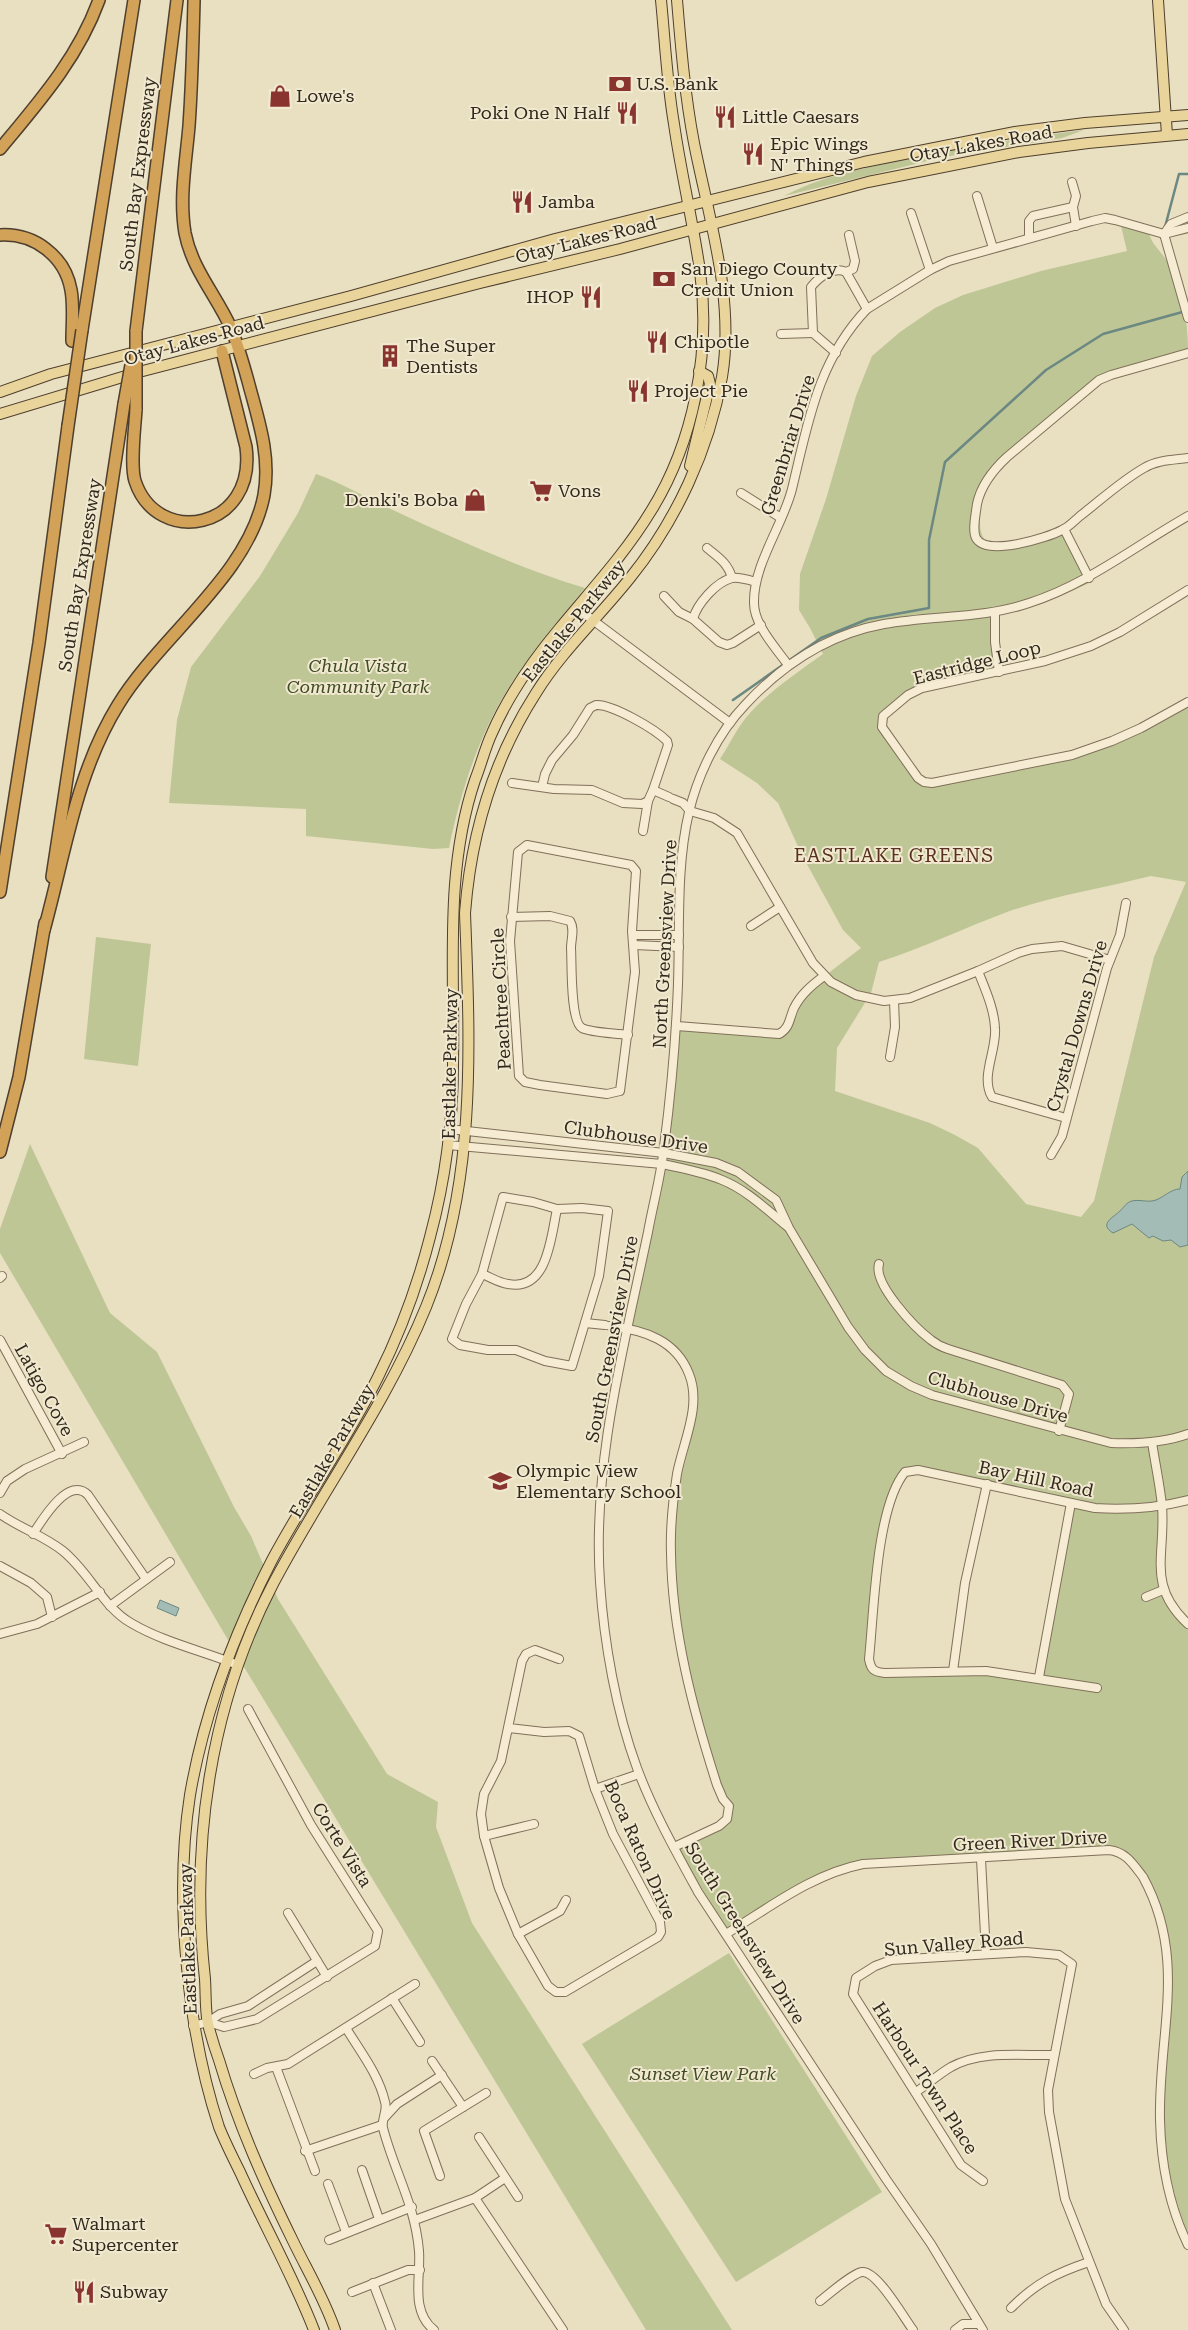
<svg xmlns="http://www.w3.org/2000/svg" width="1188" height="2330" font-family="'Roboto Serif',serif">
  <rect width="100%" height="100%" fill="#e9dfc1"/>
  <g fill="#bec696" fill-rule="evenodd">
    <path d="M 1084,130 L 1062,138 L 944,157 L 784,196 C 817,178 855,170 892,162 C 956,148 1019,138 1084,130 Z"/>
    <path d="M 1121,226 L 1149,234 C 1153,246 1162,252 1168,263 C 1182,292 1188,318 1188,350 C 1161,359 1126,367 1102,379 C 1089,385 1079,401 1068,410 C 1035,438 978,472 980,521 C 980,533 982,540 993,546 L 1063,531 L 1092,582 L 1038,605 L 992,615 L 1002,673 C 975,679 944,682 919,694 C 907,699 898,708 888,717 L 886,728 L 926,781 L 1085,752 L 1188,704 L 1188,1503 L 1163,1507 L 1162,1583 L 1188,1624 L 1188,2234 C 1173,2197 1165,2159 1164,2119 C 1164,2043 1188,1953 1150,1885 C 1141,1873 1128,1863 1117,1853 L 881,1864 L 842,1872 L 805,1889 L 729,1935 L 678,1849 L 729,1816 C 702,1726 671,1632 675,1537 C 675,1521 676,1504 679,1488 C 683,1465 704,1402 695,1384 C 693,1379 668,1344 664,1341 C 656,1336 640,1335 631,1332 L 660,1184 L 676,1026 L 786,1033 C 797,1023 797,1006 807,994 C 822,976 842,963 861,948 L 843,930 L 802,855 L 778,803 L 757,783 L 720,759 C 730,744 737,727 750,713 C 771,690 798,672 823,654 L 810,628 L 799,610 L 800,574 L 826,499 L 856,396 L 872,356 L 900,332 L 935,308 L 963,295 L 1041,271 L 1127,251 ZM 1151,876 L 1186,882 L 1154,957 L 1094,1201 L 1081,1217 L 1026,1204 L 978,1148 L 955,1135 L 930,1123 L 835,1091 L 837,1048 L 871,993 L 879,962 C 923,948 964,928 1007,912 C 1053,896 1103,888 1151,876 ZM 919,1473 L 1073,1505 L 1040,1680 L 985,1674 L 877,1672 L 872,1660 L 874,1620 L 885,1527 L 902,1480 L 907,1475 Z"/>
    <path d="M 316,474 C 344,484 368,499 395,511 C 457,540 520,568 585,588 C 561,617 536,647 515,678 C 481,728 461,789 449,848 L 433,849 L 306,836 L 306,809 L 169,803 L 177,720 L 191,667 L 260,576 L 298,513 Z"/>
    <path d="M 96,937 L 151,944 L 138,1066 L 84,1059 Z"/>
    <path d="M 30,1144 L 110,1313 L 157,1352 L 234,1507 L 251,1536 L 278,1599 L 387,1774 L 438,1802 L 436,1827 L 472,1923 L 732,2330 L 646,2330 L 244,1667 L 0,1253 L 0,1229 Z"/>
    <path d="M 729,1953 L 882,2192 L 736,2282 L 582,2044 Z"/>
  </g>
  <g fill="#a3bcb6" stroke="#6b8883">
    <path d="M 1188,1171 L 1188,1245 L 1180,1247 L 1171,1240 L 1163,1241 L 1153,1236 L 1149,1238 L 1132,1224 L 1113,1233 C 1098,1224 1114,1217 1120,1211 C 1124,1207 1127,1202 1132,1201 C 1140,1199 1148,1203 1156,1200 C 1164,1197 1171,1189 1180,1189 L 1182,1177 Z"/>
    <path d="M 160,1600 L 179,1608 L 176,1616 L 157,1608 Z"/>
  </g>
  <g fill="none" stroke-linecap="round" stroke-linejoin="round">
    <g stroke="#6b8883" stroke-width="2.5">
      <path d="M 1165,227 L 1179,174 L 1188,174"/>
      <path d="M 733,700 L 821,638 L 868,619 L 929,608 L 929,540 L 945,462 L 1046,370 L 1103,334 L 1186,311"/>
    </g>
    <defs>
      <g id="minor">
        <path d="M 1072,182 L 1076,196 L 1073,207 L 1076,226"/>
        <path d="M 977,196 L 993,248"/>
        <path d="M 911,213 L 930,270"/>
        <path d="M 1164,234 L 1188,318"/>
        <path d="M 1164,234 L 1171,224 L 1188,217"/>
        <path d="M 1029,238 L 1029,221 L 1033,216 L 1073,207"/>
        <path d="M 846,272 L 853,269 L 855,261 L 849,235"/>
        <path d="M 781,334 L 813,333"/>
        <path d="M 836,353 L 813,333 L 811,287 C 819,277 833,266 846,272 L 867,309"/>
        <path d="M 1188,353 L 1111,375 L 1099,380 L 1007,457 C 993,470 981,485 977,504 C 976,513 972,530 976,538 C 986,557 1047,538 1062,530 C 1069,527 1074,521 1080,516 C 1101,500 1121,481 1144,468 C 1157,460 1173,460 1188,458"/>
        <path d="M 741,493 L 781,518"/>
        <path d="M 1064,529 L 1089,578"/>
        <path d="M 707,548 C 718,557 728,563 732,578"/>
        <path d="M 1188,590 L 1120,632 L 1091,646 L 1045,661 L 922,688 L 908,695 L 883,716 L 882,727 L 918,778 L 924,782 L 932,783 L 1072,755 L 1112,741 L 1141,728 L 1188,702"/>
        <path d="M 664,596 L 679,612 L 693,619 L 719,642 L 727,645 L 733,643 L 761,625"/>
        <path d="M 578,609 L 730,723"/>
        <path d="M 995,612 L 995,642 L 999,672"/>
        <path d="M 693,619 C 697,604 716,582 732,578 C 739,577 749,580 756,582"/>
        <path d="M 788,665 C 776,648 754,625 754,603 C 753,565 783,525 792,489 C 808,423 818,360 867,309 L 930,270 L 949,261 L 1092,221 L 1105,218 L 1115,220 L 1164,234 L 1188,228"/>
        <path d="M 512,783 L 554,789 L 592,790 L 623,803 L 642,804 L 648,801 L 653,790 L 668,745 L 667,741 C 655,729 612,704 596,705 L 590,708 L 573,735 L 552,760 L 545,774 L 542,787"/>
        <path d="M 653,790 L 669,797"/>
        <path d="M 673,799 L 683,803 L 690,811 L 714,818 L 737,833 L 813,963 L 831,982 L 856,995 L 884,1001 L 910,998 L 978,971 L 1018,953 L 1032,949 L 1062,946 L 1110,960"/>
        <path d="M 643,831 L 648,801"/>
        <path d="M 527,845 L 631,865 L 636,871 L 632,931 L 635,972 L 620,1091 L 607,1094 L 540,1085 L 525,1082 L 519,1076 L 510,941 L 518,852 Z"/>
        <path d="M 511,917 L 550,916 L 570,921 C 575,929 571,939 571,948 C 572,963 570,1021 582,1028 C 592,1033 616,1033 628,1035"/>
        <path d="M 751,926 L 780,907"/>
        <path d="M 633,935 L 679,935"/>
        <path d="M 634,945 L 679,947"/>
        <path d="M 978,971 C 985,989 994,1008 995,1028 C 997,1050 980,1077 992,1097 L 1066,1118"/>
        <path d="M 677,1026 L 779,1034 C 790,1028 789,1019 794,1008 C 801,994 812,985 824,976"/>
        <path d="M 890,1057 L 895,1027 L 894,1000"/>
        <path d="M 449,1129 L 664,1153 L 716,1163 L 738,1172 L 776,1200 L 789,1228 L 848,1327 L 865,1350 L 886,1371 L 911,1386 L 932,1395 L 1111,1443 C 1137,1444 1163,1443 1188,1434"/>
        <path d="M 448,1145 L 662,1164 C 682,1168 703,1172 722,1180 C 747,1190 767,1210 788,1227"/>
        <path d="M 1051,1155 L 1062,1136 L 1107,968 L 1120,935 L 1126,903"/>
        <path d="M 503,1197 L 533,1202 L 557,1209 L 582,1208 L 608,1211 L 599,1276 L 572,1366 L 545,1361 L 516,1350 L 488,1350 L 460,1345 L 452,1339 L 466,1304 L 482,1274 Z"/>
        <path d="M 879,1264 C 873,1284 915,1328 931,1340 C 936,1344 942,1347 948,1349 L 1062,1385 L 1069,1394 L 1059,1431"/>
        <path d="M 482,1274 C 490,1277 499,1283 508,1284 C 548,1292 551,1236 557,1209"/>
        <path d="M 0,1278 L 2,1276"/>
        <path d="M 585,1323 L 605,1325"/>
        <path d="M 610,1326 C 644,1330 676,1340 689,1374 C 702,1406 683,1442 677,1474 C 673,1500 670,1526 671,1553 C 672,1632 693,1710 717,1785 L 723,1799 L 729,1806 L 727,1819 L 719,1826 L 674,1847"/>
        <path d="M 0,1340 L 62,1454"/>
        <path d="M 1152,1442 C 1155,1463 1160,1485 1162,1506 C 1166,1555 1146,1585 1188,1624"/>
        <path d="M 0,1493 L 7,1481 L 25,1469 L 84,1442"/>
        <path d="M 0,1514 C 20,1528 44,1536 63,1551 C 89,1572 103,1607 131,1623 C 163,1642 203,1651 238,1665"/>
        <path d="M 33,1534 C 42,1520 69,1475 88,1495 L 146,1579"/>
        <path d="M 0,1566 L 31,1583 L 47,1597 L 52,1617"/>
        <path d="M 1146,1597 L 1163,1590"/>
        <path d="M 110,1606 L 170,1562"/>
        <path d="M 0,1634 L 37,1624 L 100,1592"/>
        <path d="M 953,1671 L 965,1583 L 987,1484"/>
        <path d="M 1039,1677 L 1071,1503"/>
        <path d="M 1097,1688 L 986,1671 L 885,1673 C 874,1672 871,1670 869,1659 C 874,1612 876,1507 905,1472 L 918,1470 L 1095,1508 C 1127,1510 1157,1508 1188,1500"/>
        <path d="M 509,1728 L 544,1732 L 569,1731 L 579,1736 L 595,1789 L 613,1834 L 660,1922 L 661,1932 L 658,1937 L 565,1992 L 556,1992 L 548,1986 L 518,1934 L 499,1888 L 484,1836 L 481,1814 L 484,1794 L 501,1761 L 522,1661 L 526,1654 L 535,1650 L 559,1659"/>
        <path d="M 595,1789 L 639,1774"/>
        <path d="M 484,1836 L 534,1824"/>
        <path d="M 981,1859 L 986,1954"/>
        <path d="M 288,1913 L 327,1977"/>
        <path d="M 518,1934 L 560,1911 L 566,1900"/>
        <path d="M 726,1934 C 769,1908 812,1874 863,1864 L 1109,1850 C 1126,1852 1133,1864 1143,1877 C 1188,1959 1158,2033 1160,2120 C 1161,2164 1169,2206 1188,2245"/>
        <path d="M 392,1998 L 420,2042"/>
        <path d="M 208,2022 L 224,2027 L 257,2019 L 375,1946 L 378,1931 L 311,1825 L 248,1709"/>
        <path d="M 193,2026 L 208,2022 L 220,2014 L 248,2006 L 317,1961"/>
        <path d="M 346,2028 C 360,2051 379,2075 385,2102 C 388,2110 381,2120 383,2128 C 394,2171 415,2204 419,2251 C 421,2277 410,2311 434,2330"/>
        <path d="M 432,2061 L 463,2107"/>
        <path d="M 276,2067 L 315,2171"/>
        <path d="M 254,2074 L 267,2068 L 288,2064 L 415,1984"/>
        <path d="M 916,2092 C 928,2084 939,2074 951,2067 C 982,2050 1021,2056 1054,2055"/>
        <path d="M 385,2117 L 397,2104 L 442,2075"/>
        <path d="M 479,2137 L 518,2197"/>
        <path d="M 305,2151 L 382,2125"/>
        <path d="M 362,2170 L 379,2219"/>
        <path d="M 440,2176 L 424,2131 L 486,2093"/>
        <path d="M 983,2181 L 961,2165 L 853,1994 L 856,1978 L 875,1966 L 891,1960 L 1026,1952 L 1059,1955 L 1072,1964 L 1048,2090 L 1049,2112 L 1065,2199 L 1106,2304 L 1124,2330"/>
        <path d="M 328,2184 L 346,2232"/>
        <path d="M 475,2198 L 563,2330"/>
        <path d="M 415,2220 L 475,2198 L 505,2178"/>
        <path d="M 329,2240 L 412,2207"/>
        <path d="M 373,2283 L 391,2330"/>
        <path d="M 352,2292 L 408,2270 L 420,2270"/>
        <path d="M 820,2301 C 829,2294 853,2273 862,2272 C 877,2270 904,2318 913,2330"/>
        <path d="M 1011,2308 C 1036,2283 1056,2273 1089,2262"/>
        <path d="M 955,2330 L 963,2324 L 977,2324"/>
        <path d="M 983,2330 L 931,2244 L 886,2179 L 698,1892 C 676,1852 653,1811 637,1768 C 616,1711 604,1643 600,1582 C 592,1464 624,1347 648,1232 C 653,1204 661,1176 664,1147 C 671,1093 676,1038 678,984 C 680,927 676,867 689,812 C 698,774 718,733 745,705 C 782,665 829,634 884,624 C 932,615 983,619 1029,603 C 1088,584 1135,546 1188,516"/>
      </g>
      <g id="major">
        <path d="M 1158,0 L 1167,135"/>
        <path d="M 0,392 L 51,374 L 351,296 L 555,239 L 864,162 L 1015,132 L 1085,123 L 1188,115"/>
        <path d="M 0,414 L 139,372 L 480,283 L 620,249 L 868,182 L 1019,152 L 1088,143 L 1188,134"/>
        <path d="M 690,466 L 710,384 L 708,376 L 699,371"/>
        <path d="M 314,2330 C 293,2276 264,2225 240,2172 C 233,2158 225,2142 219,2127 C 187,2029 174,1897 190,1795 C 204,1713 234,1634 272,1560 C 305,1498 347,1440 378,1377 C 400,1333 418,1284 430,1237 C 445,1181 453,1122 453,1064 C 455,969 444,872 475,780 C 481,765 485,748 492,733 C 508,696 534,659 559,629 C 591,590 625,554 651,511 C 694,442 711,351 700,271 C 693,222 681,173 674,124 C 667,83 665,41 661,0"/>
        <path d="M 335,2330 C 325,2300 307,2270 293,2241 C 264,2182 238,2124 219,2060 C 215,2049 211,2036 208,2024 C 205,2010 206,1994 205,1979 C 190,1844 210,1705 273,1584 C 322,1491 386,1405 426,1307 C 477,1182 470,1045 465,913 C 471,834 493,760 536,693 C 562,651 599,617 630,578 C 676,521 709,450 722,377 C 735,299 709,219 694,143 C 685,96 681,48 677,0"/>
      </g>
      <g id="highway">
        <path d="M 0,149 C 39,102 78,58 99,0"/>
        <path d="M 0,235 C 34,233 65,256 71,290 C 74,306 72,324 72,341"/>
        <path d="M 82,330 L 134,0"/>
        <path d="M 136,331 L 177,0"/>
        <path d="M 136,409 C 135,427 130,465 135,481 C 157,548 257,530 246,447 L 222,351"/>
        <path d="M 52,877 L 124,404"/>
        <path d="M 0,892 L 39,643 L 68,426"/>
        <path d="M 44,930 C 65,854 76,773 118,705 C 160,636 249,575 264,495 C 271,455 258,419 248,381 C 243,363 238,345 231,328 C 216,295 192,269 185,233 C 179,198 186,161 189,126 C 192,84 193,42 194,0"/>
        <path d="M 0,1152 L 19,1077 L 45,923"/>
      </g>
    </defs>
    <use href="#minor" stroke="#80705a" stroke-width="10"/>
    <use href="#major" stroke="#4e3f2e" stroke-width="12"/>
    <use href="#highway" stroke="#4e3f2e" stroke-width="14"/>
    <use href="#minor" stroke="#f5ecd3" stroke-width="8"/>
    <use href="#major" stroke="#e9d59b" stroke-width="10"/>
    <use href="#highway" stroke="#d1a258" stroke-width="11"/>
    <defs>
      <g id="highway-bridge">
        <path d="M 124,404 L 131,365"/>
        <path d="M 136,409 L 136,331"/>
        <path d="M 68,426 L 82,330"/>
      </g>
    </defs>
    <use href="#highway-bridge" stroke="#4e3f2e" stroke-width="14" stroke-linecap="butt"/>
    <use href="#highway-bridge" stroke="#d1a258" stroke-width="11"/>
  </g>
  <defs>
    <symbol id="bank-bare" viewBox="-9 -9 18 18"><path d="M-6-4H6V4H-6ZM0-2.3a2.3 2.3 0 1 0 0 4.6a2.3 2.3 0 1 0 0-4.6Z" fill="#8a3430" stroke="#f1e9cf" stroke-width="2.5" paint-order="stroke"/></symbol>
    <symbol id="shop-bare" viewBox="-9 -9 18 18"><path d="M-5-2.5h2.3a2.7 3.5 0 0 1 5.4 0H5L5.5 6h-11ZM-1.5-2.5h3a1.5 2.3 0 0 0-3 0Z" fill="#8a3430" stroke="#f1e9cf" stroke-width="2.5" paint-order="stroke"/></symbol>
    <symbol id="restaurant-bare" viewBox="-9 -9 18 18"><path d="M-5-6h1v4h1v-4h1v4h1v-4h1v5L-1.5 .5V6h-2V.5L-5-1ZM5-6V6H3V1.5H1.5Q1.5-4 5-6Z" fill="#8a3430" stroke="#f1e9cf" stroke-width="2.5" paint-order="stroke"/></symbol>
    <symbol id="building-bare" viewBox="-9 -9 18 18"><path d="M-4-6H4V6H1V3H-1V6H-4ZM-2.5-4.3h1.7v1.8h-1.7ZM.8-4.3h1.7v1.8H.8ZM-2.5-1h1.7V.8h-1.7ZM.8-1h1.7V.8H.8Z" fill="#8a3430" stroke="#f1e9cf" stroke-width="2.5" paint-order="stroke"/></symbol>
    <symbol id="supermarket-bare" viewBox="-9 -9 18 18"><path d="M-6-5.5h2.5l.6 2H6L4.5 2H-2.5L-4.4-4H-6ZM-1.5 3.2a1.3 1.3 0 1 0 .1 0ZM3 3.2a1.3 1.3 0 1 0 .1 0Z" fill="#8a3430" stroke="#f1e9cf" stroke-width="2.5" paint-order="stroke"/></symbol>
    <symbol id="school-bare" viewBox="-9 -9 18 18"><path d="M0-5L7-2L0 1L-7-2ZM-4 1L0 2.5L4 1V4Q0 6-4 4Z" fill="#8a3430" stroke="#f1e9cf" stroke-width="2.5" paint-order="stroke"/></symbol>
  </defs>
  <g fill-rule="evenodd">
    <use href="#bank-bare" x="604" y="68" width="32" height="32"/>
    <use href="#shop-bare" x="264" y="80" width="32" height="32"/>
    <use href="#restaurant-bare" x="611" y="97" width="32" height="32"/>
    <use href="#restaurant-bare" x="709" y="101" width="32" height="32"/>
    <use href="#restaurant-bare" x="737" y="138" width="32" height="32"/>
    <use href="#restaurant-bare" x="506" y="186" width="32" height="32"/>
    <use href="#bank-bare" x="648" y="263" width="32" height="32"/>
    <use href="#restaurant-bare" x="575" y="281" width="32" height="32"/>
    <use href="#restaurant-bare" x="641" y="326" width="32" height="32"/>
    <use href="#building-bare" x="374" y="340" width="32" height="32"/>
    <use href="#restaurant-bare" x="622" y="375" width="32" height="32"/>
    <use href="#supermarket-bare" x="525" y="475" width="32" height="32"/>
    <use href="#shop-bare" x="459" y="484" width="32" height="32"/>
    <use href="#school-bare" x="484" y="1465" width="32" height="32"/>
    <use href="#supermarket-bare" x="40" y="2218" width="32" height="32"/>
    <use href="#restaurant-bare" x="68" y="2276" width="32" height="32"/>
  </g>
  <g text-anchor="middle" stroke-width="4" stroke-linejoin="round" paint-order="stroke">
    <g font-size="18" fill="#32281d" stroke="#f1e9cf" text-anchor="start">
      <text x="636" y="90">U.S. Bank</text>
      <text x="296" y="102">Lowe's</text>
      <text x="610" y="119" text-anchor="end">Poki One N Half</text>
      <text x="742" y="123">Little Caesars</text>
      <text x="770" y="150">Epic Wings<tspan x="770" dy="21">N' Things</tspan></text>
      <text x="538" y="208">Jamba</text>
      <text x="681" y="275">San Diego County<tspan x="681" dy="21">Credit Union</tspan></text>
      <text x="574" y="303" text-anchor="end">IHOP</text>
      <text x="674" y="348">Chipotle</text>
      <text x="406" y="352">The Super<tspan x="406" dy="21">Dentists</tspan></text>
      <text x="654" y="397">Project Pie</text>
      <text x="558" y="497">Vons</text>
      <text x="458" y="506" text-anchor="end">Denki's Boba</text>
      <text x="516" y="1477">Olympic View<tspan x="516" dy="21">Elementary School</tspan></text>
      <text x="72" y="2230">Walmart<tspan x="72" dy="21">Supercenter</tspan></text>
      <text x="100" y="2298">Subway</text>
    </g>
    <g font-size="18" fill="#32281d" stroke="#f1e9cf">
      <text transform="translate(981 144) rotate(-10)" y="6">Otay Lakes Road</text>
      <text transform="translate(138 174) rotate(-83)" y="6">South Bay Expressway</text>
      <text transform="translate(586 240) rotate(-14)" y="6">Otay Lakes Road</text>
      <text transform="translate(194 341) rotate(-15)" y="6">Otay Lakes Road</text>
      <text transform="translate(788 445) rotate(-73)" y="6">Greenbriar Drive</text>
      <text transform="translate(80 575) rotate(-81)" y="6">South Bay Expressway</text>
      <text transform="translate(574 621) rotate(-51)" y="6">Eastlake Parkway</text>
      <text transform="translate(977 663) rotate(-14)" y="6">Eastridge Loop</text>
      <text transform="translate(665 944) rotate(-87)" y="6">North Greensview Drive</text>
      <text transform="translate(501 999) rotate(-93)" y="6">Peachtree Circle</text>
      <text transform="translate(1077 1026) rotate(-74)" y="6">Crystal Downs Drive</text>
      <text transform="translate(450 1064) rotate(-89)" y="6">Eastlake Parkway</text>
      <text transform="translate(636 1137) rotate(8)" y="6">Clubhouse Drive</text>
      <text transform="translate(612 1339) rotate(-79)" y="6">South Greensview Drive</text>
      <text transform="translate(44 1390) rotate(61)" y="6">Latigo Cove</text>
      <text transform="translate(998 1397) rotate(16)" y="6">Clubhouse Drive</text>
      <text transform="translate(332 1451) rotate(-60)" y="6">Eastlake Parkway</text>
      <text transform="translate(1036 1479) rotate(12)" y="6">Bay Hill Road</text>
      <text transform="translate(1030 1841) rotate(-3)" y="6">Green River Drive</text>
      <text transform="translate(342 1845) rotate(58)" y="6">Corte Vista</text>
      <text transform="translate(640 1850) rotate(66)" y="6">Boca Raton Drive</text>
      <text transform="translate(745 1933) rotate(58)" y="6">South Greensview Drive</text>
      <text transform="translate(188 1939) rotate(-92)" y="6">Eastlake Parkway</text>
      <text transform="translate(954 1944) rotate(-5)" y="6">Sun Valley Road</text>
      <text transform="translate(925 2078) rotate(57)" y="6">Harbour Town Place</text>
    </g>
    <g font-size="18" font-style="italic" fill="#404c26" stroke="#f1e9cf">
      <text x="358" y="672">Chula Vista<tspan x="358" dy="21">Community Park</tspan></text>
      <text x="703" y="2080">Sunset View Park</text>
    </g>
    <g font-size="19" letter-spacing="1" fill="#5a3021" stroke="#f1e9cf">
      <text x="894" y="862">EASTLAKE GREENS</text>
    </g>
  </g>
</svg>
